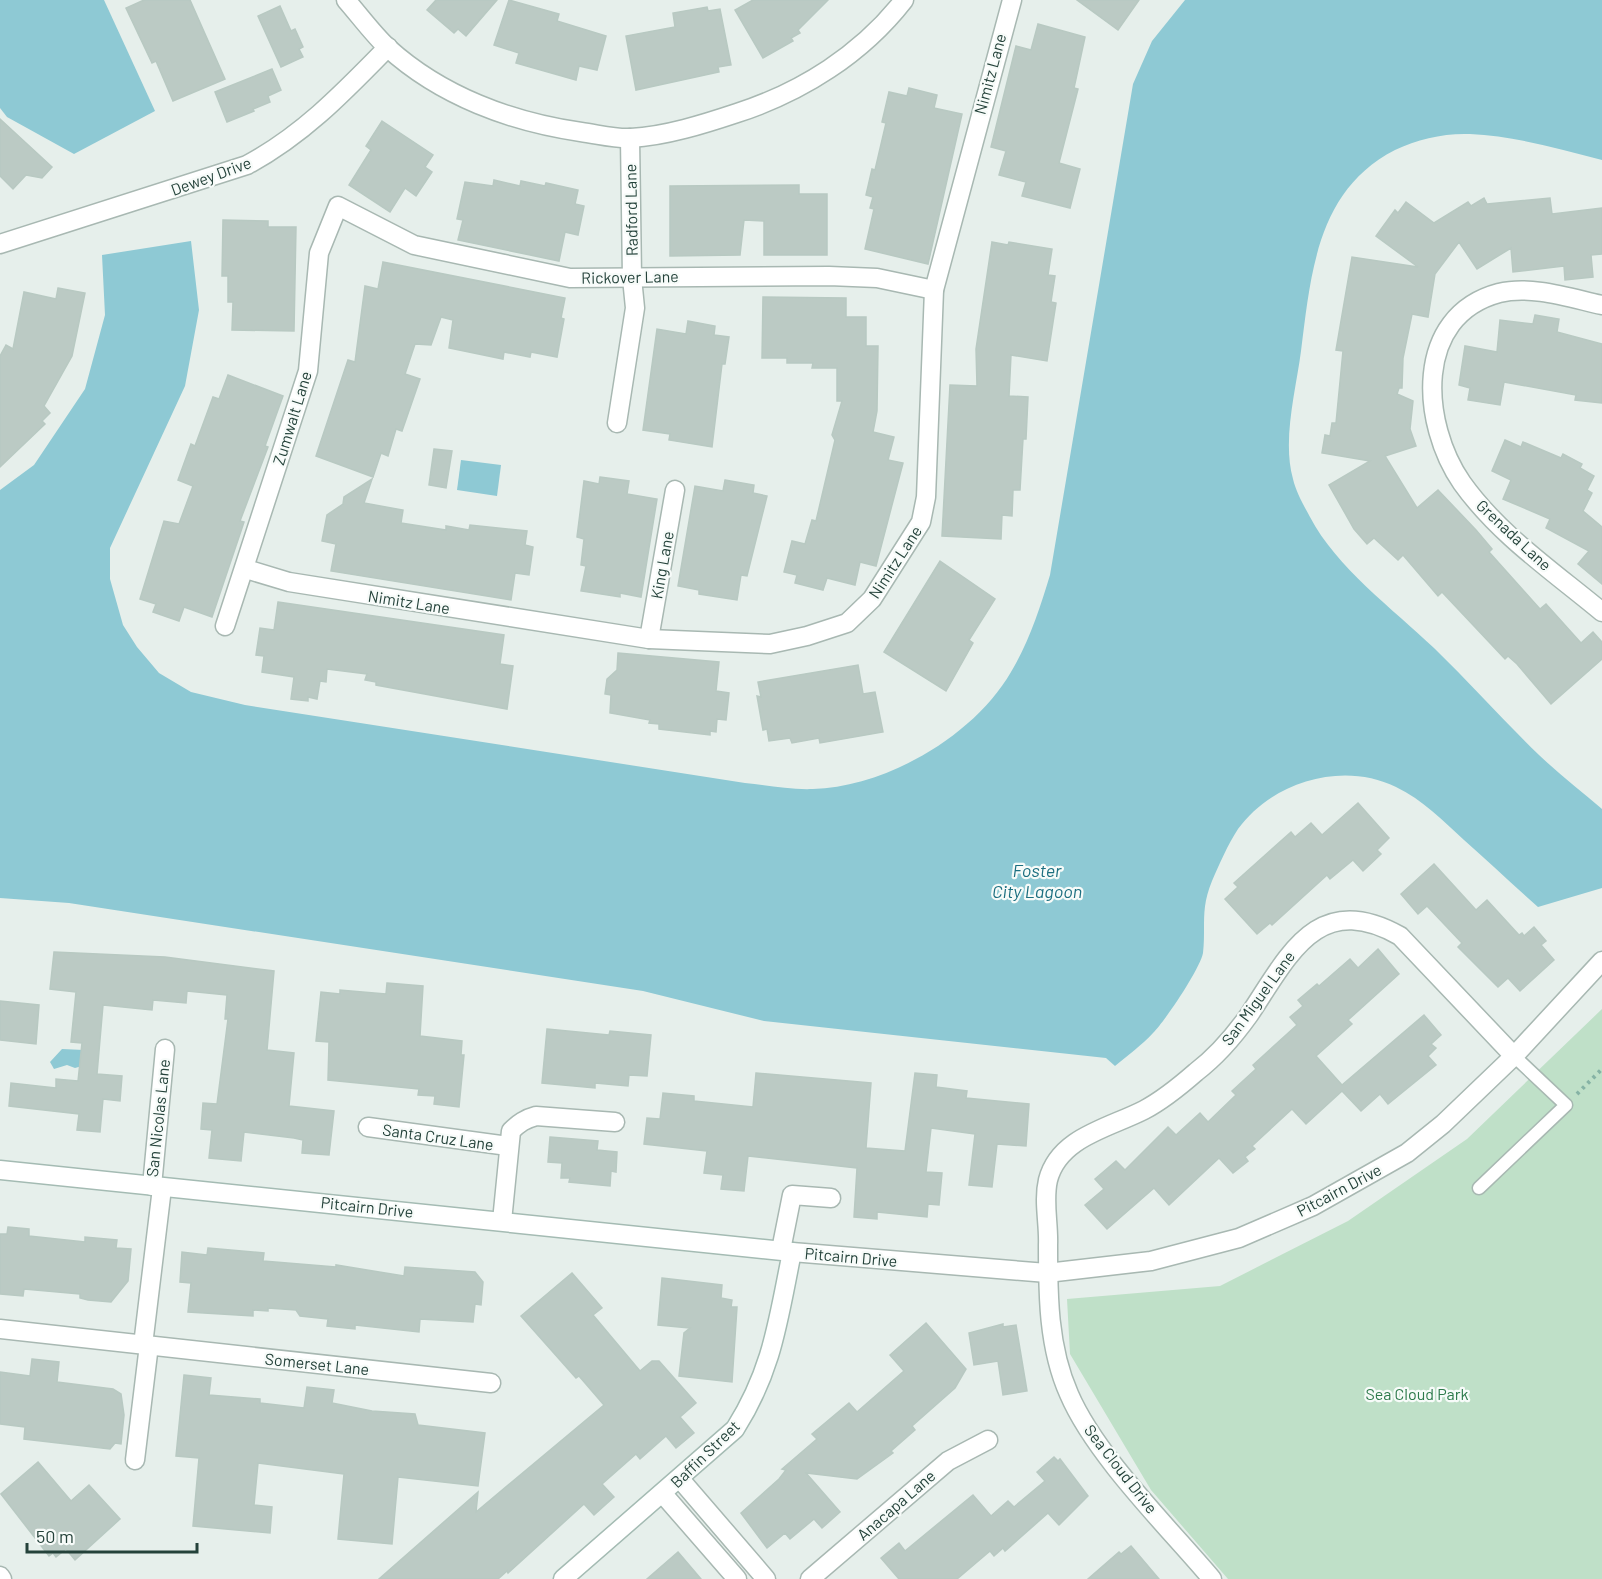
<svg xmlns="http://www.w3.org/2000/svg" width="1602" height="1579" font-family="Barlow,sans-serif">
  <rect width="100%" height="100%" fill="#e6efeb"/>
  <path fill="#bfe0c8" d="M 1602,1009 L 1602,1579 L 1228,1579 L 1151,1490 L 1070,1354 L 1067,1299 L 1220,1286 L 1348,1221 L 1467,1139 Z"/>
  <g fill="#8ec9d4">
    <path d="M 0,0 L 104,0 L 155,111 L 74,154 L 7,117 L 0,108 Z"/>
    <path d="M 1185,0 L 1602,0 L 1602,160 C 1559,149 1515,136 1470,134 C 1444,133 1418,139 1395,150 C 1317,190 1311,273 1301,351 C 1296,390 1282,440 1293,479 C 1296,492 1304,506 1310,517 C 1336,567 1393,609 1434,648 C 1470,683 1503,720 1539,755 C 1559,774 1581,791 1602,809 L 1602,888 L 1538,907 C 1513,885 1489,862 1464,840 C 1443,821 1423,800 1396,787 C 1343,761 1273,781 1238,829 C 1228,844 1219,865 1212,881 C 1200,910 1206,925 1203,953 C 1200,969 1165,1021 1153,1033 C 1142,1045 1128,1055 1115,1066 L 1106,1058 L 764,1021 L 643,991 L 69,903 L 0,898 L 0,490 L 34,465 L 85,389 L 105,315 L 102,255 L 191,241 L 199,310 L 185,386 L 110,548 L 110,579 L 123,625 L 137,647 L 159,673 L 191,692 L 245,705 L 745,783 C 767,785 791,790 813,789 C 886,787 974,736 1011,672 C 1029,642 1040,608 1050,575 L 1133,84 L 1152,41 Z"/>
    <path d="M 461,460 L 501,465 L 497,496 L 457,490 Z"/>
    <path d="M 62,1049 L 84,1050 L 82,1066 L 75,1068 L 67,1065 L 54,1069 L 50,1062 Z"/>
  </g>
  <g fill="#bbcac4" stroke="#b8c9c2" stroke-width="1.5">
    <path d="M 144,0 L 190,0 L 225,79 L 173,101 L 156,61 L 152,63 L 126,8 Z"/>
    <path d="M 436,0 L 497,0 L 466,36 L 458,29 L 454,33 L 427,10 Z"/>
    <path d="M 509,0 L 559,14 L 557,21 L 606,36 L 597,70 L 579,66 L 576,80 L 516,63 L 519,53 L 494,45 Z"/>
    <path d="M 753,0 L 828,0 L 798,30 L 800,33 L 791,38 L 793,41 L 763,58 L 735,10 Z"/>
    <path d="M 1077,0 L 1139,0 L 1118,30 Z"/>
    <path d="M 280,6 L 291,31 L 295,29 L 303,47 L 299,49 L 303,57 L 281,67 L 258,16 Z"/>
    <path d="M 707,7 L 708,11 L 720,9 L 731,65 L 718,67 L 719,72 L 636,90 L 626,36 L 675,27 L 673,13 Z"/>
    <path d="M 1038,24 L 1085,37 L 1074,88 L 1078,89 L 1059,163 L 1080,169 L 1070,208 L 1022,196 L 1026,182 L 999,175 L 1006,151 L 991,147 L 1016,46 L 1031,50 Z"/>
    <path d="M 272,69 L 281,90 L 268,96 L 270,102 L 253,109 L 254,111 L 227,122 L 215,92 Z"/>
    <path d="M 909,88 L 937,95 L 934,108 L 962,114 L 928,264 L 865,249 L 874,209 L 870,208 L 873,197 L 866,195 L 872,169 L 875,170 L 886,123 L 882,122 L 889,92 L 907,96 Z"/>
    <path d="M 0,119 L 52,167 L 42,178 L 26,175 L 13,189 L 0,176 Z"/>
    <path d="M 382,121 L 433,155 L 425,167 L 432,172 L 416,196 L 405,188 L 390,212 L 349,185 L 371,150 L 366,146 Z"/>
    <path d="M 494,180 L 520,186 L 521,181 L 545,186 L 546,183 L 578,190 L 575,204 L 584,206 L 578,235 L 565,232 L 559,261 L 458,240 L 463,220 L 457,219 L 465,182 L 493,186 Z"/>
    <path d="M 799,185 L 799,194 L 827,194 L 827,255 L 764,255 L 764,221 L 744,220 L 740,255 L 670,256 L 670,186 Z"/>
    <path d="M 1484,198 L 1487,204 L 1550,198 L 1552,214 L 1602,208 L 1602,254 L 1591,255 L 1593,277 L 1565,280 L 1564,266 L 1513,272 L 1511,248 L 1477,269 L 1459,242 L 1435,274 L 1428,317 L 1412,314 L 1403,358 L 1402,388 L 1399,388 L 1397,394 L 1413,401 L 1410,429 L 1416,446 L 1385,456 L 1417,508 L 1438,490 L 1476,530 L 1492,549 L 1489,552 L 1540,609 L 1546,604 L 1581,643 L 1593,632 L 1602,642 L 1602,659 L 1551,704 L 1517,664 L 1508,656 L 1505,659 L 1442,592 L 1438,596 L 1403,555 L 1398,560 L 1374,538 L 1367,544 L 1354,529 L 1329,485 L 1370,461 L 1322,453 L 1325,435 L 1330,436 L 1332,423 L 1336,423 L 1343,351 L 1336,350 L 1352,257 L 1418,267 L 1376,236 L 1395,210 L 1398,213 L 1406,202 L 1434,223 L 1468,202 L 1471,206 Z"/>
    <path d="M 223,220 L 268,221 L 268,227 L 296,227 L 294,331 L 232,330 L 233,302 L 228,302 L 228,276 L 222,276 Z"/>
    <path d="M 992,242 L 1008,245 L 1009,242 L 1052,249 L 1048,275 L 1055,276 L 1051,302 L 1056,303 L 1047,361 L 1011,355 L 1009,396 L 1028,397 L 1026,439 L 1023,439 L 1020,490 L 1013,490 L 1012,516 L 1002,515 L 1001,539 L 942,536 L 950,385 L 977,386 L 976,349 Z"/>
    <path d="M 383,262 L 565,298 L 561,318 L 564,319 L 557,357 L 531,352 L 530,357 L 504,352 L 503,359 L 449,348 L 453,320 L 441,317 L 431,345 L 415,344 L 405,374 L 420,379 L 402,431 L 396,429 L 388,456 L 381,453 L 373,477 L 316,456 L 348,360 L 355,362 L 365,286 L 378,289 Z"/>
    <path d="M 58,288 L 85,293 L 72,356 L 44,406 L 50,413 L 42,421 L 45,424 L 0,467 L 0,356 L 6,345 L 13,349 L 24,292 L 56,299 Z"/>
    <path d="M 763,297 L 846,298 L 846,317 L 866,317 L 866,346 L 878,346 L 877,411 L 873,432 L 894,437 L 888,460 L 903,463 L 876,566 L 860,562 L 855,585 L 827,578 L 823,590 L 795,583 L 797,575 L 784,572 L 792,541 L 805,544 L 812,520 L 816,521 L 835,440 L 832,435 L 842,401 L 837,401 L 837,368 L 812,368 L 813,363 L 787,363 L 787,358 L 762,358 Z"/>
    <path d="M 1535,315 L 1559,319 L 1557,332 L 1602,344 L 1602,403 L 1575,400 L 1576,395 L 1504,382 L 1500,405 L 1468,400 L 1470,388 L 1459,385 L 1465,346 L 1497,352 L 1500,320 L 1533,324 Z"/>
    <path d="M 688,321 L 715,326 L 714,335 L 729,337 L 725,364 L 722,364 L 712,447 L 669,440 L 670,434 L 643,430 L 657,329 L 686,334 Z"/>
    <path d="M 228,375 L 283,396 L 265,446 L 268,447 L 240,521 L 244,522 L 212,617 L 184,607 L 179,621 L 153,612 L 156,604 L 140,599 L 164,521 L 179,524 L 193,486 L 178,480 L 191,444 L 195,446 L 213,397 L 219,399 Z"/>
    <path d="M 1505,440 L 1521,447 L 1523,442 L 1561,458 L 1563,454 L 1582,464 L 1580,468 L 1594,476 L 1587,490 L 1592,493 L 1583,511 L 1602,527 L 1602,584 L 1578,564 L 1589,551 L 1546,528 L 1550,519 L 1503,499 L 1511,480 L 1492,471 Z"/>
    <path d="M 434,449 L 452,451 L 446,488 L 429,485 Z"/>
    <path d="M 600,477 L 629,481 L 627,494 L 657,499 L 641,597 L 620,593 L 620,597 L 581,591 L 586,566 L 581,565 L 584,539 L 577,537 L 584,481 L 599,484 Z"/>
    <path d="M 372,479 L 364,503 L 403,510 L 401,523 L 446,530 L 446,526 L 469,530 L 470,525 L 527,531 L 525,545 L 533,547 L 529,575 L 515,573 L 511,600 L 331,571 L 336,544 L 322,541 L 327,515 L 343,504 L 344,497 Z"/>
    <path d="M 725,480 L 754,485 L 753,493 L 767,496 L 747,576 L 741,575 L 737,600 L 699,594 L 699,590 L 678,586 L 695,486 L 723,491 Z"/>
    <path d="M 940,561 L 995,599 L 969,640 L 973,643 L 946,691 L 884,652 Z"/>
    <path d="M 278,602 L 504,635 L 500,664 L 513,666 L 507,709 L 376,685 L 376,682 L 365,680 L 367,674 L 327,669 L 326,682 L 320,681 L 317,699 L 308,697 L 308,701 L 291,699 L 294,677 L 262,672 L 264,656 L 256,655 L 260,628 L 274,630 Z"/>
    <path d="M 618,653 L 719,662 L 716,691 L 729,693 L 726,720 L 717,719 L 716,732 L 710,731 L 710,735 L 659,729 L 659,724 L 649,723 L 650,720 L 610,713 L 611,695 L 605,694 L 607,679 L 617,670 Z"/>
    <path d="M 858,665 L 863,694 L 875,692 L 883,732 L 820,743 L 819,738 L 792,743 L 790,738 L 769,741 L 767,729 L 763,730 L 757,696 L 761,697 L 758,682 Z"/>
    <path d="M 1358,803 L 1389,838 L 1377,850 L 1381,854 L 1363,871 L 1353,860 L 1330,879 L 1327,875 L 1272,925 L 1270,923 L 1257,934 L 1225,899 L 1238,887 L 1234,883 L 1291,832 L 1295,837 L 1311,823 L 1322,835 Z"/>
    <path d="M 1434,864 L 1476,910 L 1487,900 L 1519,935 L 1522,933 L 1524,936 L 1534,927 L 1546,941 L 1541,945 L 1554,960 L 1520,991 L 1508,978 L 1498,987 L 1458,947 L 1462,943 L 1427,906 L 1418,914 L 1401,894 Z"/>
    <path d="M 1378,949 L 1399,974 L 1348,1020 L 1352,1024 L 1316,1056 L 1342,1085 L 1424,1015 L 1441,1035 L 1431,1044 L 1436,1048 L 1428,1056 L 1436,1065 L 1388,1104 L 1380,1094 L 1361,1111 L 1342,1091 L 1306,1124 L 1292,1109 L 1252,1146 L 1255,1149 L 1245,1157 L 1248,1161 L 1233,1173 L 1219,1158 L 1169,1205 L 1154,1188 L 1107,1229 L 1085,1205 L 1104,1189 L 1095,1179 L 1116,1161 L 1125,1170 L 1168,1127 L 1176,1135 L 1200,1113 L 1208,1122 L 1236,1095 L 1232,1091 L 1256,1069 L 1253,1065 L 1297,1025 L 1290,1017 L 1303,1006 L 1298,1000 L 1317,984 L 1319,986 L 1350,959 L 1358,968 Z"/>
    <path d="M 54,952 L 165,957 L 274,971 L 267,1050 L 294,1053 L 289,1106 L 334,1111 L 329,1155 L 302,1153 L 303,1140 L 294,1138 L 244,1132 L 241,1161 L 209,1158 L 212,1130 L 201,1129 L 203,1103 L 217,1104 L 228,1019 L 225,1019 L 227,995 L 187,991 L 186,1003 L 153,1000 L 152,1010 L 103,1005 L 97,1074 L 122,1076 L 120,1101 L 103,1099 L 100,1132 L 77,1130 L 79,1114 L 9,1106 L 11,1083 L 56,1088 L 56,1079 L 78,1081 L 82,1043 L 71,1042 L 76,992 L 50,989 Z"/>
    <path d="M 387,983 L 423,986 L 420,1036 L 462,1041 L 461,1055 L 464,1055 L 459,1107 L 434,1104 L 435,1096 L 418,1095 L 419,1089 L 328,1080 L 329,1042 L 316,1041 L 321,992 L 340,994 L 340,990 L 386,994 Z"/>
    <path d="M 0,1001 L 39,1005 L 36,1044 L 0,1040 Z"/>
    <path d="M 547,1029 L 609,1035 L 610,1031 L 651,1035 L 647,1076 L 629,1075 L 628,1086 L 595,1083 L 595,1088 L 542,1083 Z"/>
    <path d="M 756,1073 L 871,1083 L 866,1148 L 905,1151 L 915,1073 L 937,1075 L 936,1087 L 967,1091 L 966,1098 L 1029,1104 L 1026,1146 L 997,1144 L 992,1187 L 969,1185 L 975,1134 L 931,1128 L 926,1172 L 942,1173 L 939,1205 L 928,1204 L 927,1217 L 877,1212 L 877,1219 L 854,1217 L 857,1168 L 748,1156 L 744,1191 L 721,1189 L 723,1175 L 704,1173 L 707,1151 L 644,1144 L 647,1118 L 660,1119 L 663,1093 L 694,1096 L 694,1101 L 753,1107 Z"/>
    <path d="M 550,1137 L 598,1141 L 597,1150 L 617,1152 L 616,1172 L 611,1171 L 610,1186 L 569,1182 L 570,1178 L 561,1178 L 562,1163 L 548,1162 Z"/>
    <path d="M 8,1227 L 29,1229 L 29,1236 L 85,1242 L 85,1237 L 117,1240 L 116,1248 L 131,1249 L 128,1281 L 111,1302 L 88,1300 L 80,1298 L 80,1294 L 24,1289 L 23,1296 L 0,1294 L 0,1234 L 7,1234 Z"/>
    <path d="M 208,1248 L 264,1253 L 263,1261 L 336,1267 L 336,1265 L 404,1276 L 405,1267 L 475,1272 L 483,1282 L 481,1305 L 475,1304 L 473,1322 L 420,1319 L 419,1332 L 355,1325 L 355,1329 L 327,1326 L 328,1319 L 300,1316 L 296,1310 L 268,1308 L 268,1311 L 253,1310 L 253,1316 L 188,1312 L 191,1283 L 180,1282 L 182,1252 L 207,1255 Z"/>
    <path d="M 572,1273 L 602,1308 L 593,1315 L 640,1371 L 652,1361 L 659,1361 L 696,1403 L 680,1417 L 694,1433 L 676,1448 L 666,1436 L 640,1459 L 636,1454 L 602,1484 L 614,1497 L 594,1515 L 584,1504 L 508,1573 L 507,1571 L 498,1579 L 379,1579 L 478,1492 L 476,1512 L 604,1405 L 579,1376 L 576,1378 L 521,1316 Z"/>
    <path d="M 662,1278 L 722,1285 L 721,1298 L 732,1300 L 731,1307 L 737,1307 L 732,1382 L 679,1376 L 684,1333 L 690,1328 L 658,1325 Z"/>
    <path d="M 926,1323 L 966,1369 L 955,1388 L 912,1426 L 915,1430 L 891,1451 L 893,1453 L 857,1479 L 806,1473 L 840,1512 L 822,1528 L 814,1519 L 790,1539 L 785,1533 L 767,1548 L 741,1513 L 779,1479 L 786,1470 L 782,1469 L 817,1439 L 812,1434 L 849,1403 L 857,1412 L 904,1371 L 890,1355 Z"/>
    <path d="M 1003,1324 L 1003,1327 L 1016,1325 L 1027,1391 L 1003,1395 L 998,1361 L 974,1365 L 969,1333 Z"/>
    <path d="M 32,1359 L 59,1362 L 57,1382 L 113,1389 L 121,1394 L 124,1415 L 121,1444 L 115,1443 L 110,1449 L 24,1439 L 25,1427 L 0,1424 L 0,1372 L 30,1376 Z"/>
    <path d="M 184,1375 L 211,1378 L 209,1395 L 260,1399 L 260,1403 L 304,1408 L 307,1387 L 334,1390 L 332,1403 L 372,1411 L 415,1414 L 418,1425 L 485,1433 L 478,1486 L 398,1477 L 392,1544 L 338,1539 L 344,1474 L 258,1463 L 254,1505 L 272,1507 L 270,1533 L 193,1526 L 199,1458 L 176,1456 Z"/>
    <path d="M 1054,1457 L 1058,1461 L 1060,1459 L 1088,1496 L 1059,1525 L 1048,1513 L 1005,1551 L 1003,1548 L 994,1556 L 990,1551 L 957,1579 L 899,1579 L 881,1558 L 899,1543 L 905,1551 L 973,1495 L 991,1516 L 1008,1501 L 1014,1507 L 1045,1481 L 1037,1472 Z"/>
    <path d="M 38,1462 L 71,1501 L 89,1485 L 120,1519 L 75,1560 L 66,1549 L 56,1557 L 53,1553 L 49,1556 L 1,1494 Z"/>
    <path d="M 1131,1546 L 1159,1579 L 1088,1579 L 1119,1552 L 1121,1554 Z"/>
    <path d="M 678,1552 L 701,1579 L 647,1579 Z"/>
  </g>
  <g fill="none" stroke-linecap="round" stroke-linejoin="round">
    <defs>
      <path id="lane" d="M 1479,1188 L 1566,1105 L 1514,1056"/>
      <g id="street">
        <path d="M 346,0 C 360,16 373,34 388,48 C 441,96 511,122 581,132 C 597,134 615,139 631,138 C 666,136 704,124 737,113 C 802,92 862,54 904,0"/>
        <path d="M 0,244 L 247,165 C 303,135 344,92 388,47"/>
        <path d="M 1602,305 C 1570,298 1532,285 1499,293 C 1413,316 1421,424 1462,483 C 1499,535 1554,572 1602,612"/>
        <path d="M 617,423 L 635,308 L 632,278 L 630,138"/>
        <path d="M 246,569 L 289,582 L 649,639 L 770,644 L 807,636 L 847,623 L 872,599 L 921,522 L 926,497 L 934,290 L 1012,0"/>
        <path d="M 225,626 L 308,371 L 319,253 L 338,206 L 414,245 L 570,278 L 829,276 L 877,278 L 934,290"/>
        <path d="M 649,639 L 675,490"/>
        <path d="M 368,1127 L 508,1146"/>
        <path d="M 152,1186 L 165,1049"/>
        <path d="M 502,1221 L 511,1131 C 519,1123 525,1119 536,1116 L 615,1122"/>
        <path d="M 781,1250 L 792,1195 L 831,1198"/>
        <path d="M 792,1252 L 1047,1273 L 1151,1261 L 1239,1238 L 1313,1206 L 1407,1153 L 1443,1124 L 1514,1056 L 1602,961"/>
        <path d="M 0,1329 L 491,1383"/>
        <path d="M 143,1345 L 162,1188"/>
        <path d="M 135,1460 L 149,1345"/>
        <path d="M 680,1479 L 766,1579"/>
        <path d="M 663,1494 L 737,1579"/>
        <path d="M 0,1576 L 2,1579"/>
        <path d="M 810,1579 L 948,1461 L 988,1440"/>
        <path d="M 1212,1579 C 1168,1527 1095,1455 1069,1394 C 1048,1347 1048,1294 1048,1245 C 1049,1224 1043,1201 1048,1180 C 1059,1137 1109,1128 1144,1110 C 1163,1100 1180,1086 1196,1072 C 1217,1056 1234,1036 1249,1015 C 1288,957 1317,889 1400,936 L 1514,1056"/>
      </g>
      <path id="secondary" d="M 0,1170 L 792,1252 C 778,1320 773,1369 735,1429 L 563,1579"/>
    </defs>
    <use href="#lane" stroke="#a8b8b2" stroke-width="15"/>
    <use href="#street" stroke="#a8b8b2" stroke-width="21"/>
    <use href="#secondary" stroke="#a4bbb3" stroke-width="21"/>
    <path stroke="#86b3a5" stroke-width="4" stroke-dasharray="3 4.5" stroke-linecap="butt" d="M 1577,1094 L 1602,1069"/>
    <use href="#lane" stroke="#fff" stroke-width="12"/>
    <use href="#street" stroke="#fff" stroke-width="18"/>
    <use href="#secondary" stroke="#fff" stroke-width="18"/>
  </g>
  <g text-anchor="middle" stroke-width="4.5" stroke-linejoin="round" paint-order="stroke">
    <g font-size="16" fill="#24423a" stroke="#f7fbf9">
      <text transform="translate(990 74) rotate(-75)" y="6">Nimitz Lane</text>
      <text transform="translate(211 176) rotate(-20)" y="6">Dewey Drive</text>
      <text transform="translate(631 210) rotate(-91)" y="6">Radford Lane</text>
      <text transform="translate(630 277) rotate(-1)" y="6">Rickover Lane</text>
      <text transform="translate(292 418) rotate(-73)" y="6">Zumwalt Lane</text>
      <text transform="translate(1514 535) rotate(43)" y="6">Grenada Lane</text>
      <text transform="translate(895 562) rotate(-57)" y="6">Nimitz Lane</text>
      <text transform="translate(662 565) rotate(-80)" y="6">King Lane</text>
      <text transform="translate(409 602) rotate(9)" y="6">Nimitz Lane</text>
      <text transform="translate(1258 998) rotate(-54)" y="6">San Miguel Lane</text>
      <text transform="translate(158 1118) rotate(-84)" y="6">San Nicolas Lane</text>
      <text transform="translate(438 1137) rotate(8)" y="6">Santa Cruz Lane</text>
      <text transform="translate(1339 1190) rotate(-28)" y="6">Pitcairn Drive</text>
      <text transform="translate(367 1207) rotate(6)" y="6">Pitcairn Drive</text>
      <text transform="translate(851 1257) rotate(5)" y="6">Pitcairn Drive</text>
      <text transform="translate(317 1364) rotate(6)" y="6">Somerset Lane</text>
      <text transform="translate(705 1454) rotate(-44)" y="6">Baffin Street</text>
      <text transform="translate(1121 1469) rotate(52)" y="6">Sea Cloud Drive</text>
      <text transform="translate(896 1505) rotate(-41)" y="6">Anacapa Lane</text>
    </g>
    <g font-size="16" fill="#2d7a4b" stroke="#f7fbf9">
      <text x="1417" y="1400">Sea Cloud Park</text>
    </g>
    <g font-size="18" font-style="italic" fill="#1c6f80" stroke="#f7fbf9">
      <text x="1037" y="877">Foster<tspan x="1037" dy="21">City Lagoon</tspan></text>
    </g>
  </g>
  <path d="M27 1543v9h170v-9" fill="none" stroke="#24423a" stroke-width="3"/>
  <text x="36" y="1543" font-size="18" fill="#24423a" stroke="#f7fbf9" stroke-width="4.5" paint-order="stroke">50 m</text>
</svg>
